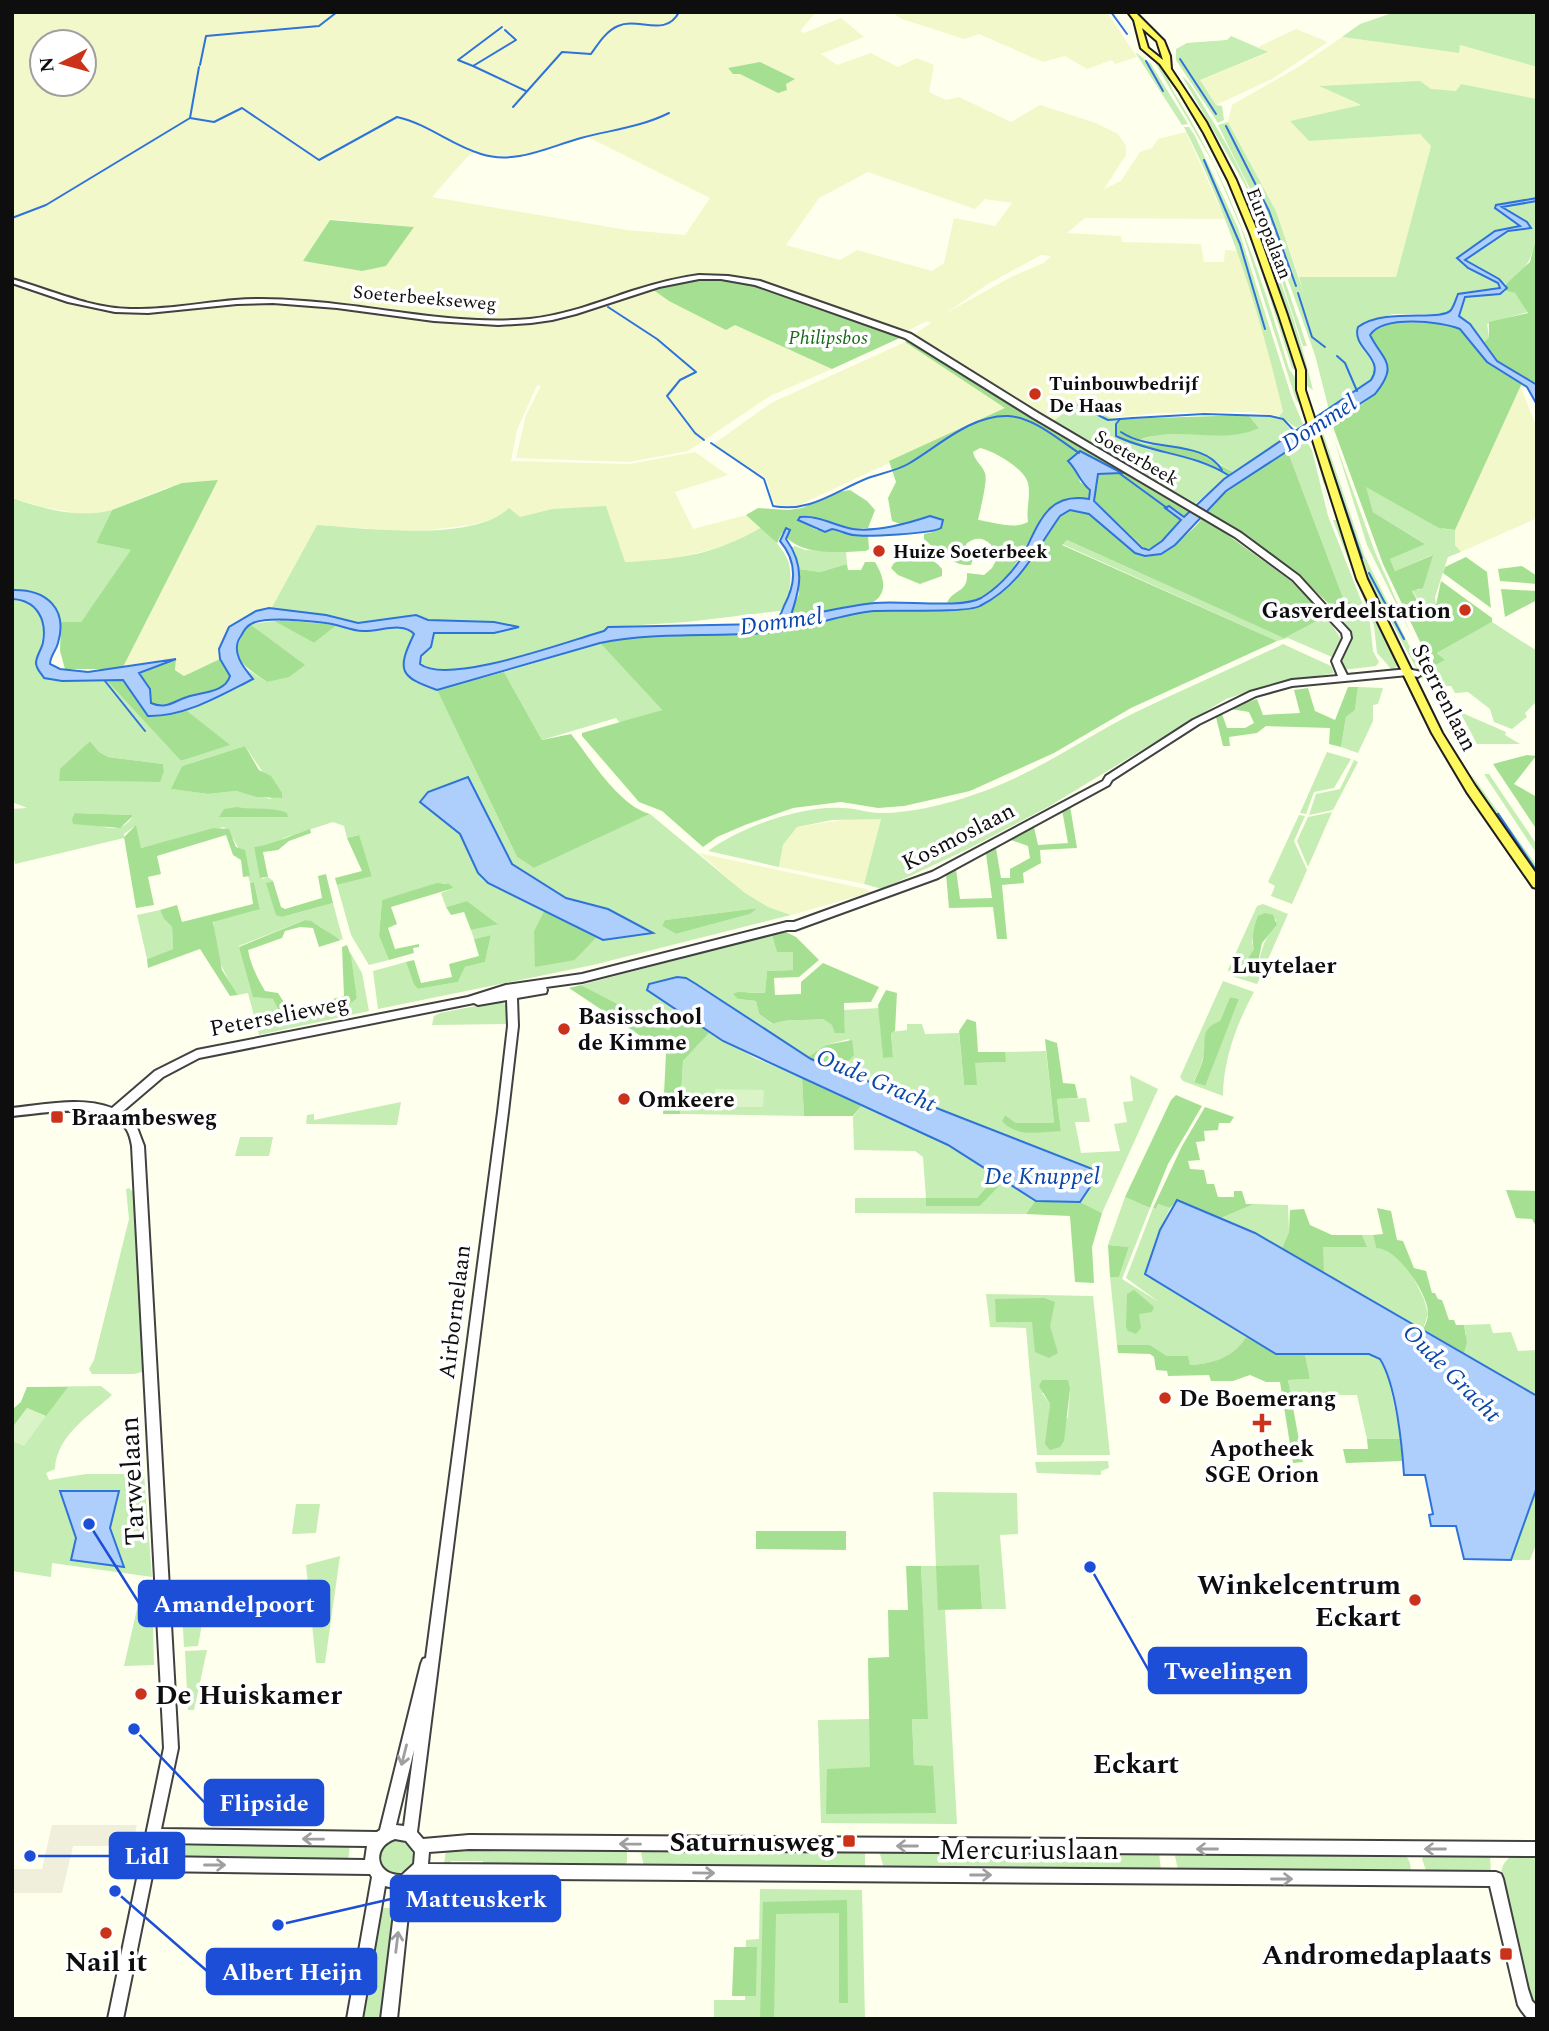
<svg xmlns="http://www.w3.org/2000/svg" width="1549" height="2031" font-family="Spectral,serif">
  <rect width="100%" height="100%" fill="#ffe"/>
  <g fill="#f3f8cb" fill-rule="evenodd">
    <path d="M 12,12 L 816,12 L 800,31 L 804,33 L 841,18 L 864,37 L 821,54 L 837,65 L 871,53 L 898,67 L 917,58 L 934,65 L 929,92 L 946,100 L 959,97 L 1011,122 L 1040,105 L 1096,123 L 1118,134 L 1126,146 L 1126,155 L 1104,189 L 1121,181 L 1140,152 L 1152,148 L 1158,139 L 1186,132 L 1225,219 L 1085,218 L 1067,233 L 1121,236 L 1122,242 L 1201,244 L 1204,262 L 1224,262 L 1225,250 L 1238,251 L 1268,346 L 1283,412 L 1279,416 L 1252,412 L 1157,413 L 1111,418 L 1080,402 L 1053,421 L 913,335 L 931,323 L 927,321 L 905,332 L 735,325 L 832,369 L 770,396 L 688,451 L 629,462 L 516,458 L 526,415 L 541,386 L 537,385 L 517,430 L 511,461 L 630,464 L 695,452 L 728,475 L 675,492 L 693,529 L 746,515 L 762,527 L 734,544 L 668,560 L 624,562 L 552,509 L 520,517 L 500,517 L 472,525 L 410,532 L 317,525 L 271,609 L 250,614 L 238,620 L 219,649 L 220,659 L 184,676 L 175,669 L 176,659 L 122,669 L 218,480 L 166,488 L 112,510 L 86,515 L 42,507 L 12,498 ZM 42,42 L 84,42 L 84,84 L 42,84 ZM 588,137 L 710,198 L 685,235 L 627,230 L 432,197 L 469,155 L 477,152 L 490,156 L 523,156 ZM 868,172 L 975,209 L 985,199 L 1012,203 L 995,226 L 954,218 L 944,263 L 932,271 L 857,250 L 840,260 L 786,245 L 819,198 ZM 327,219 L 340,220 L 414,227 L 386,266 L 304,262 L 330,220 ZM 1041,255 L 1051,256 L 1044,263 L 1013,276 L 946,313 L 988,284 Z"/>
    <path d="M 891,12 L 1107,12 L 1137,57 L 1115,64 L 1112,60 L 1087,69 L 1065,56 L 1043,62 L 979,34 L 964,39 L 902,19 Z"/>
    <path d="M 1296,29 L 1328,42 L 1272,79 L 1216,105 L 1200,80 L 1267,53 L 1258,47 Z"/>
    <path d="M 1342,37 L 1458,53 L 1460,45 L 1537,67 L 1537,99 L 1461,84 L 1456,91 L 1321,87 L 1362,106 L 1290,121 L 1309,141 L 1420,134 L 1431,146 L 1396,277 L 1299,277 L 1276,211 L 1228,122 L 1232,105 L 1300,66 Z"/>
    <path d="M 905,342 L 1006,408 L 793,508 L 782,508 L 773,502 L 766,478 L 712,445 L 771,403 Z"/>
    <path d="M 1522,383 L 1527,387 L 1521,388 L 1537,428 L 1537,518 L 1461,552 L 1455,545 L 1455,530 Z"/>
    <path d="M 855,818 L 881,819 L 864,884 L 779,867 L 783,845 L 797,827 Z"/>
    <path d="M 699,853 L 866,889 L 872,892 L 791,915 L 768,907 L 745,893 Z"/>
  </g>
  <g fill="#c6edb4" fill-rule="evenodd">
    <path d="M 1395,12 L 1537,12 L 1537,67 L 1460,45 L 1459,53 L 1342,37 L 1360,24 Z"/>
    <path d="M 1231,36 L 1268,52 L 1200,80 L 1216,105 L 1222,106 L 1224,120 L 1218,123 L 1176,60 L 1176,49 L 1187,43 L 1227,40 Z"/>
    <path d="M 1135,52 L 1151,64 L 1188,124 L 1182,125 Z"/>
    <path d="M 1153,59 C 1167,68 1167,81 1175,94 C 1231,184 1259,269 1289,369 L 1297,380 L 1302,407 L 1296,400 L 1241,228 L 1213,163 Z"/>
    <path d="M 1175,76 L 1178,76 C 1240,173 1286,277 1313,390 L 1304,384 L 1304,369 C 1284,308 1266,246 1239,187 C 1221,148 1198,112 1175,76 Z"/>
    <path d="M 1182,76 C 1193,85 1201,103 1209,115 C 1255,187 1280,266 1307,346 L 1303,346 L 1274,257 L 1245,185 Z"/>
    <path d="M 1171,80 C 1179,86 1185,100 1191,110 C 1241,189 1273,282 1297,372 L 1292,368 L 1257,257 L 1238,205 L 1208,143 Z"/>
    <path d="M 1420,81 L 1431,89 L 1456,91 L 1461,84 L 1537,99 L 1537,198 L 1500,204 L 1496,209 L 1521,226 L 1495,231 L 1457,258 C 1467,272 1493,273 1500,288 L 1458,294 L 1453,308 L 1445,314 L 1393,314 L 1363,323 L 1356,333 C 1363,349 1383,362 1371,380 L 1329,410 L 1315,355 L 1269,227 L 1218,125 L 1228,122 L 1276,211 L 1303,291 L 1299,277 L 1396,277 L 1431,146 L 1420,134 L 1309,141 L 1290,121 L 1361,105 L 1319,86 Z"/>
    <path d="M 1184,127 L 1189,127 L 1195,136 L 1238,228 L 1292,398 L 1303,424 L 1297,428 L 1279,416 L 1283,412 C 1260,314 1230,217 1184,127 Z"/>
    <path d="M 1537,201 C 1537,234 1538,266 1506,284 L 1465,260 L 1508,231 L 1529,229 L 1502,206 Z"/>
    <path d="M 1506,291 L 1515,293 L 1528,312 L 1487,324 L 1489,337 L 1483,343 L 1473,327 L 1459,316 L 1465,297 Z"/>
    <path d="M 1080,402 L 1111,418 L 1120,419 L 1115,429 L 1147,449 L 1196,458 L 1229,475 L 1195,504 L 1053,421 Z"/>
    <path d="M 1248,415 L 1280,417 L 1293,433 L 1233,472 L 1214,460 L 1136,441 L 1163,433 L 1197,433 L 1259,428 Z"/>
    <path d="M 1317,433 L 1323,433 L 1364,555 L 1426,679 L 1422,679 L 1362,567 Z"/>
    <path d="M 1334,439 L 1375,552 L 1412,636 L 1367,545 Z"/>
    <path d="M 1306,441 L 1312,450 L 1328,516 L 1370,623 L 1373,651 L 1379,662 L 1376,666 L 1343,670 L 1340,663 L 1352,633 L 1336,611 L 1350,604 L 1345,603 L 1288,452 Z"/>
    <path d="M 1317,459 L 1325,479 L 1324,488 L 1333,520 L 1338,520 L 1358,583 L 1398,664 L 1393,671 L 1377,653 L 1374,626 L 1333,520 Z"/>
    <path d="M 1365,486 L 1444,529 L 1455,530 L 1455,545 L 1461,552 L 1448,557 L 1435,597 L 1436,605 L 1427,615 L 1412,590 L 1419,590 L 1432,555 L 1395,571 L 1390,559 L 1424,543 L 1373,512 Z"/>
    <path d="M 12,498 C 45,509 78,519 112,510 L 96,543 L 132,550 L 81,622 L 61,622 C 59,599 33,589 12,590 Z"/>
    <path d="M 606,506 L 625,562 C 679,559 715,555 762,527 C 795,562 793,563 787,610 L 687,622 L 608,627 L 604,631 C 568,642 448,686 420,664 C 420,662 432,635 434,633 L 517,627 L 494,622 L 428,620 L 416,615 L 358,623 L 326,615 L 271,609 L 317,525 C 365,528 473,543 509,508 L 520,517 L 552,509 Z"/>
    <path d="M 1067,540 L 1231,614 L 1308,625 L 1326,616 L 1341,639 L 1332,657 L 1288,638 L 1277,641 L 1062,544 Z"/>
    <path d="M 795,546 L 805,550 L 846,551 L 847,564 L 820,572 L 799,569 L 792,547 Z"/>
    <path d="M 12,599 C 52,600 45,637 36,662 L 62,681 L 106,680 L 181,761 L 229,745 L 186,710 L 252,679 L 242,666 L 267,682 L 304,665 L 250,624 L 274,621 L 314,643 L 337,625 C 346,627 356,631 365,631 C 380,631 403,622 414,634 L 404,664 L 415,682 L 437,690 L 517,857 L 534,868 L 650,814 L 745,893 L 768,907 L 791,915 L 593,965 L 378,1009 L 373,971 L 406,962 L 414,985 L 418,989 L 458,982 L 465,967 L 485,962 L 491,935 L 474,939 L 471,930 L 497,923 L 467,901 L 446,907 L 441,893 L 454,888 L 444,883 L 382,900 L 379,936 L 389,960 L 369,965 L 351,935 L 337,885 L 372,875 L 358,835 L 347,838 L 344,826 L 333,822 L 284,838 L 275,845 L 254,847 L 262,879 L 268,877 L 273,881 L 267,883 L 282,917 L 333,903 L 343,940 C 330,936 319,922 305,920 L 239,946 L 256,997 L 273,999 L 298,1019 L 347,1005 L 357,998 L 350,952 L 362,973 L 369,1011 L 259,1035 L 248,993 L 238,995 C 223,973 211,947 214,920 L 260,908 L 254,882 L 250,883 C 245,865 239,842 224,827 L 141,848 L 135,826 L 124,834 L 124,838 L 15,864 L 12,848 L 12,809 L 27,808 L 12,802 ZM 90,741 L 99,752 L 108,757 L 163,764 L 164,771 L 159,782 L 59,781 L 61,769 ZM 245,746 L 264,774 L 271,799 L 235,791 L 208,794 L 172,789 L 182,766 ZM 468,777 L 512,864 L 566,898 L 608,909 L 652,933 L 603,940 L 597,937 L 575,960 L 534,931 L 544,911 L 483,880 L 464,839 L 451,826 L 428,792 ZM 75,813 L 132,815 L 133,816 C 118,840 94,823 75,813 ZM 758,908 L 750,914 L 676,934 L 662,926 L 665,920 Z"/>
    <path d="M 1492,622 L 1537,651 L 1537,701 L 1525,713 L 1527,717 L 1512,729 L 1494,722 L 1490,709 L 1468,692 L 1455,693 L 1451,686 L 1443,686 L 1432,667 L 1445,660 L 1437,653 Z"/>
    <path d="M 600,643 L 662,710 L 620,723 L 616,718 L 542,740 L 504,672 Z"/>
    <path d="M 1283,644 L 1331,666 L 1334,673 L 1266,686 L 1226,699 L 1048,807 L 968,849 L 882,889 L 864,884 L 881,819 L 832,820 L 797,827 L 783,845 L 779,867 L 708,851 C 741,827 802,805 843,808 C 855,808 868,813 880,813 C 911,813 944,805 973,795 C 1032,776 1080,740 1134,713 C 1183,689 1234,668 1283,644 Z"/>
    <path d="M 1358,687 L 1383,688 L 1378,704 L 1373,705 L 1373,721 L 1358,753 L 1341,747 L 1346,717 L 1355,710 Z"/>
    <path d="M 1460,712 L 1506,732 L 1505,735 L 1520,744 L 1477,744 Z"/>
    <path d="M 1327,752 L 1351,759 L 1334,788 L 1314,792 L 1306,814 L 1300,813 Z"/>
    <path d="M 1354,760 L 1358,762 L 1333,810 L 1309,815 L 1316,794 L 1340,789 Z"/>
    <path d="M 1471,774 L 1537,866 L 1537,879 L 1487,805 Z"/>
    <path d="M 1484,774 L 1489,774 L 1537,845 L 1537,854 Z"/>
    <path d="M 1332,812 L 1308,867 L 1297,841 L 1308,817 Z"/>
    <path d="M 1299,815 L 1305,816 L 1294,841 L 1307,870 L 1292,904 L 1271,896 L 1275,886 L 1268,882 Z"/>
    <path d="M 1263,904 L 1288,914 L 1257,984 L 1231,976 L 1228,970 L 1257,906 ZM 1276,919 L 1276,927 C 1256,945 1266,959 1251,971 L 1245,964 L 1254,949 L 1252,942 L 1254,932 Z"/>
    <path d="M 160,910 L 164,919 L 172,927 L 173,949 L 147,959 L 137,915 Z"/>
    <path d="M 772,935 L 777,951 L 793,952 L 793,970 L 767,971 L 765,993 L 748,992 L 738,999 L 756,1001 L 759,1014 L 772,1024 C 786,1018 807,1021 823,1019 L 845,1032 L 844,1010 L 879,1008 L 883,1057 L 893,1057 L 891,1032 L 907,1030 L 907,1024 L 922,1024 L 925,1034 L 959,1033 L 964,1085 L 975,1063 L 1005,1062 L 1005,1052 L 1046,1051 L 1054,1123 L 1016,1123 L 1005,1115 L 1002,1121 L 1061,1130 L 1057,1099 L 1086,1098 L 1090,1122 L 1075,1122 L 1081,1153 L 1120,1151 L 1114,1124 L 1127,1122 L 1123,1102 L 1133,1101 L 1130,1075 L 1158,1089 L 1102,1213 L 1080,1202 L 1100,1172 L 839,1071 L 851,1055 L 849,1039 L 826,1045 L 808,1057 L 686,978 L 655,982 L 647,990 L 684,1015 L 668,1030 L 581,985 Z"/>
    <path d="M 1223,981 L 1254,992 C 1237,1023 1223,1060 1223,1096 L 1183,1081 L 1180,1077 ZM 1230,997 L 1239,999 L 1204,1086 L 1194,1081 C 1197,1074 1201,1067 1203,1059 C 1208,1043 1198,1029 1220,1021 Z"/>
    <path d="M 496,1002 L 502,1002 L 509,1008 L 508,1024 L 432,1025 L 434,1016 L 440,1013 Z"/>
    <path d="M 710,1032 L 755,1058 L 802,1078 L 804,1116 L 680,1114 L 683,1061 Z"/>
    <path d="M 401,1102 L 397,1125 L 306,1124 L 307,1115 L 314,1114 L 314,1120 Z"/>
    <path d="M 862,1105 L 948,1145 L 996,1176 L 977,1198 L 927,1198 L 926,1206 L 980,1206 L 1004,1181 L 1035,1201 L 1026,1214 L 855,1213 L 855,1198 L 926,1198 L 923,1157 L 915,1151 L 854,1150 L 853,1117 Z"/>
    <path d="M 240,1137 L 273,1137 L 269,1156 L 235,1156 Z"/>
    <path d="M 129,1188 L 136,1195 L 144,1366 L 142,1372 L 134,1374 L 92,1374 L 89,1369 L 94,1360 L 129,1219 L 126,1189 Z"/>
    <path d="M 1125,1197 L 1150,1208 L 1122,1279 L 1159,1302 L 1126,1278 L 1153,1208 L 1156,1209 L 1158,1204 L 1170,1208 L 1160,1230 L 1145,1274 L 1246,1337 C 1234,1358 1213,1364 1190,1365 L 1187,1356 L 1167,1356 L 1150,1345 L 1117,1345 L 1110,1277 L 1119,1277 L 1129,1247 L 1108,1245 Z"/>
    <path d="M 1254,1204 L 1288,1205 L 1289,1232 L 1282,1248 L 1221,1218 Z"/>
    <path d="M 1362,1235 L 1373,1235 L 1376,1248 L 1385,1247 L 1408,1267 L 1424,1299 L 1428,1314 L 1423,1329 L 1324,1272 L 1322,1247 L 1366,1247 Z"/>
    <path d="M 986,1294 L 1093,1296 L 1110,1455 L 1037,1455 L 1026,1328 L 990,1327 ZM 1070,1389 L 1068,1417 L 1046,1444 L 1050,1404 L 1042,1393 Z"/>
    <path d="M 1490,1324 L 1493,1333 L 1511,1332 L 1518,1351 L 1537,1350 L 1537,1396 L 1464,1353 L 1466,1334 L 1464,1325 Z"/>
    <path d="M 1305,1354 L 1369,1354 L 1381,1359 L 1388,1376 L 1401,1439 L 1367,1439 L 1357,1395 L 1290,1395 L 1288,1380 L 1310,1379 Z"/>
    <path d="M 101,1386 L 112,1395 C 90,1415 56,1436 55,1469 L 46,1473 L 49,1480 L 86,1474 L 144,1474 L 152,1577 L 52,1563 L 51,1577 L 12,1571 L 12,1410 L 21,1402 L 27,1387 ZM 76,1538 L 124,1566 L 71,1559 Z"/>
    <path d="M 1108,1461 L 1109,1468 L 1101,1471 L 1101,1475 L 1037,1473 L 1035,1462 Z"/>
    <path d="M 1537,1487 L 1537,1542 L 1530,1560 L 1511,1560 Z"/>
    <path d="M 933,1492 L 1017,1493 L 1018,1534 L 1000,1535 L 1006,1609 L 982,1609 L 979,1565 L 939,1610 L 945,1610 L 957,1824 L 821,1823 L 818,1720 L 870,1719 L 870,1768 L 917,1767 L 914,1765 L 912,1719 L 927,1719 L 921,1566 L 936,1566 Z"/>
    <path d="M 296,1504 L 320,1504 L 316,1533 L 292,1534 Z"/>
    <path d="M 340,1556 L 325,1663 L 316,1663 L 306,1565 Z"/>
    <path d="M 209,1585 L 198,1646 L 184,1647 L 181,1592 Z"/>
    <path d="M 142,1587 L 152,1588 L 154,1665 L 124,1666 Z"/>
    <path d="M 207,1650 L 194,1710 L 188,1710 L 185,1651 Z"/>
    <circle cx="397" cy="1857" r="16"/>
    <path d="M 350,1845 L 348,1860 L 165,1856 L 163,1851 L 167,1846 Z"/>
    <path d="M 468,1846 L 627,1850 L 627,1862 L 621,1868 L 483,1866 L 483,1861 L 451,1861 L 450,1865 L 444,1865 L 446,1849 Z"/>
    <path d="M 645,1849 L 865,1851 L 865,1868 L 644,1866 L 641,1853 Z"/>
    <path d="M 884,1851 L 1159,1853 L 1161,1870 L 884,1869 L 880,1854 Z"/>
    <path d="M 1177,1852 L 1404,1854 C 1409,1858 1412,1866 1410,1873 L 1178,1870 L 1175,1856 Z"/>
    <path d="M 1425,1854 L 1490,1854 L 1491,1876 L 1427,1873 L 1422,1859 Z"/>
    <path d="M 1513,1855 L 1537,1855 L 1537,2011 L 1531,2005 L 1501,1879 C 1501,1867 1503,1862 1513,1855 Z"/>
    <path d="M 760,1889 L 862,1890 L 865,2019 L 714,2019 L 714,2000 L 745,2000 L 746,1940 L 759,1939 Z"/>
    <path d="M 381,1908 L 397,1908 L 384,2019 L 361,2019 Z"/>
  </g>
  <g fill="#a5e092" fill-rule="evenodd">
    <path d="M 760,62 L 795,79 L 786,84 L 787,90 L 778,93 L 740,74 L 733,74 L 728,68 Z"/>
    <path d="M 330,220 L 414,227 L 386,266 L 362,271 L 303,261 Z"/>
    <path d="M 1537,234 L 1537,385 L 1497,361 L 1483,343 L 1489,337 L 1489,322 L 1528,313 L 1515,293 L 1506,291 L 1506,284 L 1530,262 Z"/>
    <path d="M 703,277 L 757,283 L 904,336 L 832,369 L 735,325 L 726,330 L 669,301 L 652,289 Z"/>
    <path d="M 1394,322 L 1439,323 L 1460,329 L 1487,362 L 1522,383 L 1455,530 L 1439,528 L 1366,487 L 1373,512 L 1425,544 L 1390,559 L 1395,571 L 1433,555 L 1423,588 L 1412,591 L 1425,614 L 1436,605 L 1441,581 L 1492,618 L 1492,622 L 1437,653 L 1445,660 L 1432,667 L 1383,564 L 1332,424 C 1353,409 1388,394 1388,364 L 1370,334 L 1379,326 Z"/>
    <path d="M 910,339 L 1013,406 L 1190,510 L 1184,517 L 1169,507 L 1166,509 L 1181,520 L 1155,547 L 1145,549 L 1093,499 L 1098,474 L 1122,473 L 1077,470 L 1080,482 L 1090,490 L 1089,499 C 1019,485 1036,607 947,603 C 953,588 968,594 967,573 L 984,575 L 992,568 L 998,557 C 993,542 980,532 966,544 L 973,558 L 971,565 C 954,567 936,550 924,539 L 924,534 L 933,532 L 930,516 L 903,525 L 892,521 L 888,498 L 896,482 L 889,461 L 1005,408 L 905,342 ZM 980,448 C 994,451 1024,468 1028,483 C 1031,495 1026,509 1028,522 C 1014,530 993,522 978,520 C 980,511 988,480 985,473 C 982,465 975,461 973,452 Z"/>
    <path d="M 1248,415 L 1259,428 C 1221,446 1176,424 1137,441 C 1150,448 1167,444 1182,447 C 1202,452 1216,463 1233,472 L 1229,475 C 1195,450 1151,457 1116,436 L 1115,429 L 1120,419 Z"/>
    <path d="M 1288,452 L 1345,603 L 1352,602 L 1336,611 L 1298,574 L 1206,511 C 1229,485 1258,467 1288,452 Z"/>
    <path d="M 218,480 L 122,669 L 65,669 L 60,651 L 61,622 L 81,622 L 131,550 L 96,543 L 112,510 L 182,483 Z"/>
    <path d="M 850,490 L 867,501 L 875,510 L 868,528 L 853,529 L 832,525 L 818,517 L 799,520 L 817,530 L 832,529 L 850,535 L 868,535 L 869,549 L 866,551 C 840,552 804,556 786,537 L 787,534 L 782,533 L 777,543 L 746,515 L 758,508 L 788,510 L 802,508 L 838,492 Z"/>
    <path d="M 1070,510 C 1114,508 1131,589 1180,540 C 1188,533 1197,526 1203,517 L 1291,581 L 1326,616 L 1284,638 L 1067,540 L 1062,545 L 1277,641 L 1131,708 L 1054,753 L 970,791 L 904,806 L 878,808 L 841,802 L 793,808 L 745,825 L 717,837 L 703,847 L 662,811 L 639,802 L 582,736 L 582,733 L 662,710 L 600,643 C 658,632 717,638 775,632 C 809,628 840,614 874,611 C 894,610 969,612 981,606 C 1020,586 1036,550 1060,516 Z"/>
    <path d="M 908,557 C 923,558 933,557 942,569 L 942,576 L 920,584 L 898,575 L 891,568 L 894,563 Z"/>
    <path d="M 1466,557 L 1487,572 L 1491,608 L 1443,573 L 1445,567 Z"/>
    <path d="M 865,562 L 875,562 C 884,577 889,593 872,603 L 789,618 L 799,594 L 799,569 L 820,572 L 847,564 L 848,570 L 861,570 Z"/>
    <path d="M 1522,566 L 1537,576 L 1537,584 L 1500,581 L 1498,569 Z"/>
    <path d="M 1501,589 L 1537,591 L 1537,600 L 1505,617 Z"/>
    <path d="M 282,620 L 337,625 L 314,643 L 274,621 Z"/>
    <path d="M 250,624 L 305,665 L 289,677 L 267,682 C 239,663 226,655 250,624 Z"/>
    <path d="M 176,659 L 175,670 L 184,676 L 220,659 L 230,676 C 225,693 201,691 187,697 C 174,702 165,710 151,703 L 139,674 Z"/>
    <path d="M 504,672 L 542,740 L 571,734 C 590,758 619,806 650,814 L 534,868 L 517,857 L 437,690 Z"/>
    <path d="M 106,680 L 123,680 L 148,716 L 160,716 L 186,710 L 230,745 L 181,761 Z"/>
    <path d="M 1348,687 L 1358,687 L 1355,710 L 1346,717 L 1341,747 L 1329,744 L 1330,728 L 1266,726 L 1257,733 L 1229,737 L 1230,746 L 1223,746 L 1216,717 L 1222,714 L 1227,728 L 1245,728 L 1254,723 L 1249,712 L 1231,709 L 1233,707 L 1257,699 L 1263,715 L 1300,713 L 1294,690 L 1308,688 L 1315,711 L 1335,720 Z"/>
    <path d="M 90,741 L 99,752 L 108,757 L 163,764 L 164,771 L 160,782 L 59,781 L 60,769 Z"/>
    <path d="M 245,746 L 259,770 L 271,776 L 282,793 L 282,798 L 257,797 L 236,791 L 208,794 L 171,789 L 182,766 Z"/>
    <path d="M 1527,755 L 1536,756 L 1514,784 L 1537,797 L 1537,830 L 1493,764 Z"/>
    <path d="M 1070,806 L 1077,848 L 1040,850 L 1041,863 L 1023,873 L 1024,883 L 1002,885 L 1007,939 L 997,939 L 993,907 L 949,908 L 946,874 L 956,869 L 960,899 L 992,898 L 986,854 L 996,848 L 1001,878 L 1010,878 L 1010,869 L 1030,858 L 1028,846 L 1011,840 L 1034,827 L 1038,845 L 1068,843 L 1062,810 Z"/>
    <path d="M 237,807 C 251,810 277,807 287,813 L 288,817 L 219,817 L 224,809 Z"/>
    <path d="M 75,813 L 132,815 L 133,816 L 120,828 L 73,824 L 72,819 Z"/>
    <path d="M 136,825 L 141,848 L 214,828 L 229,829 L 236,847 L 245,850 L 250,876 L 243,877 L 241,860 L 233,855 L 226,835 L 157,856 L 161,874 L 148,877 L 154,905 L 136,908 L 124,837 Z"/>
    <path d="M 310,829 L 311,833 L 289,841 L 278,850 L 263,852 L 268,877 L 260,878 L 254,847 C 275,844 289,836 310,829 Z"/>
    <path d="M 359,835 L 372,876 L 337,885 L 335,878 L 362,871 L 347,838 Z"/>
    <path d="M 326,874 L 333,903 L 282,917 L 276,915 L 266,883 L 273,881 L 281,907 L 285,909 L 322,898 L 318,876 Z"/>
    <path d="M 254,882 L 260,909 L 213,922 L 222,970 L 238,995 L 230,996 L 200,949 L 148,968 L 147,959 L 173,949 L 172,927 L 164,919 L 160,910 L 177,905 L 182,922 L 253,904 L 250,883 Z"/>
    <path d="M 437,883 L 449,884 L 454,888 L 391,907 L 397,924 L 388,928 L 395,949 L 419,944 L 419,947 L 413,948 L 414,953 L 389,960 L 379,936 L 382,900 Z"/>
    <path d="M 467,901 L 498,924 L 471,930 L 464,912 L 451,915 L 446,907 Z"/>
    <path d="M 758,908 L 750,914 L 676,934 L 662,926 L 665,920 Z"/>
    <path d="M 544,911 L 597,937 L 575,960 L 535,967 L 534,931 Z"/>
    <path d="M 1265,913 L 1273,915 L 1277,925 L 1262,943 L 1257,967 L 1246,972 L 1245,963 L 1254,949 C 1251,939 1254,926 1258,916 Z"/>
    <path d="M 305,920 L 311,921 L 341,940 L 319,947 L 313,928 L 300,927 L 285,931 L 282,938 L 248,950 C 251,966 257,977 265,991 L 278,993 L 285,1004 L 294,1009 L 344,996 L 342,947 L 347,945 L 351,956 L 357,998 C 347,1010 301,1019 284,1020 L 273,999 L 253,997 L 239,947 Z"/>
    <path d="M 786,932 L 796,937 L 819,960 L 799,977 L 774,978 L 775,995 L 801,994 L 801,982 L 823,963 L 879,987 L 871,1002 L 844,1003 L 845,1033 L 835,1033 L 832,1025 L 823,1019 C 807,1021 786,1018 773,1024 L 759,1014 L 756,1001 L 738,999 L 733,994 L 738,992 L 765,993 L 767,971 L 793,970 L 793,952 L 777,952 L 772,935 Z"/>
    <path d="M 491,935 L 485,962 L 465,967 L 458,982 L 418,989 L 414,985 L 406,962 L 414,960 L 421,983 L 452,977 L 449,964 L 479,956 L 474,939 Z"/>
    <path d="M 581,985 L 668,1030 L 684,1015 L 710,1032 L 683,1061 L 680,1114 L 663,1114 L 666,1053 L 569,988 Z"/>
    <path d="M 886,990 L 897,993 L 895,1031 L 891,1033 L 893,1057 L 883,1058 L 878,1005 Z"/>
    <path d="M 1230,997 L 1239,999 L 1205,1086 L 1194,1082 C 1197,1075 1201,1067 1203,1060 C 1207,1042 1198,1029 1220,1021 Z"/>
    <path d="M 967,1019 L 976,1022 L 978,1052 L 1005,1052 L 1006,1062 L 975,1063 L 977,1085 L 964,1085 L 959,1031 Z"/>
    <path d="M 1045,1039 L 1057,1043 L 1063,1083 L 1075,1084 L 1078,1098 L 1057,1099 L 1061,1131 C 1042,1132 1016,1138 1002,1121 L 1005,1115 L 1016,1123 L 1054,1123 Z"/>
    <path d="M 852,1040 L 854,1055 L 839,1071 L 808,1057 L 826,1045 Z"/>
    <path d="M 802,1078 L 862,1105 L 853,1116 L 804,1116 Z"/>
    <path d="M 1176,1095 L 1202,1106 L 1168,1164 L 1150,1208 L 1125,1197 L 1171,1100 Z"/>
    <path d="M 1205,1107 L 1234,1117 L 1230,1123 L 1219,1123 L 1218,1130 L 1204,1131 L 1205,1141 L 1196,1142 L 1200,1160 L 1188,1161 L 1190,1169 L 1204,1170 L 1207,1184 L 1214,1184 L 1218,1197 L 1234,1197 L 1234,1191 L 1242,1191 L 1246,1204 L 1254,1204 L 1221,1218 L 1177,1200 L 1170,1208 L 1158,1204 L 1156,1209 L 1153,1208 L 1182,1146 Z"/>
    <path d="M 996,1176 L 1004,1181 L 980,1206 L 926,1206 L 926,1198 L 977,1198 Z"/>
    <path d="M 1506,1190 L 1537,1191 L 1537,1228 L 1532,1219 L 1516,1218 Z"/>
    <path d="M 1035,1201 L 1080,1202 L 1102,1213 L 1092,1247 L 1094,1283 L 1075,1282 L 1070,1216 L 1026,1214 Z"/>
    <path d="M 1377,1208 L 1391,1211 L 1397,1240 L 1403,1241 L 1414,1268 L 1426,1271 L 1432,1293 L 1435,1293 L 1438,1299 L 1442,1300 L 1449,1320 L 1454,1320 L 1456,1325 L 1464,1325 L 1467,1342 L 1464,1353 L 1423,1329 C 1426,1324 1428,1319 1428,1313 C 1428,1294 1397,1247 1376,1248 L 1373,1235 L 1383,1234 Z"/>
    <path d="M 1304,1209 L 1310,1225 L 1332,1235 L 1362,1235 L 1367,1247 L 1323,1247 L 1324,1272 L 1282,1248 L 1289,1232 L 1290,1210 Z"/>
    <path d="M 1108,1245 L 1129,1247 L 1119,1277 L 1110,1277 Z"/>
    <path d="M 1134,1290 L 1154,1307 L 1152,1312 L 1139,1314 L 1141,1328 L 1136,1334 L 1128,1331 L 1126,1327 L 1127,1294 Z"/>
    <path d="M 1044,1298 L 1055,1302 L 1050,1326 L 1058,1353 L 1049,1358 L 1035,1352 L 1032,1322 L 996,1322 L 995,1299 Z"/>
    <path d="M 1246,1337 L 1276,1354 L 1305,1354 L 1310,1379 L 1288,1380 L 1303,1462 L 1293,1463 L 1280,1382 L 1266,1382 L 1250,1375 L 1233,1381 L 1211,1381 L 1209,1375 L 1168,1376 L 1167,1371 L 1156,1370 L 1154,1357 L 1150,1354 L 1118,1353 L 1117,1345 L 1150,1345 L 1167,1356 L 1188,1356 L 1190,1365 C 1213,1364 1234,1357 1246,1337 Z"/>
    <path d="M 1042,1380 L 1068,1380 L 1070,1389 L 1064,1441 L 1060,1447 L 1050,1450 L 1045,1444 L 1050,1404 L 1039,1386 Z"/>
    <path d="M 27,1387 L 68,1387 L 46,1416 L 27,1408 L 12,1428 L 12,1410 L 21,1402 Z"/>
    <path d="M 1367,1439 L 1401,1439 L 1403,1461 L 1346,1463 L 1343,1449 L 1368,1449 Z"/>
    <path d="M 756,1531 L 846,1531 L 846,1550 L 756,1549 Z"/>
    <path d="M 979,1565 L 982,1609 L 938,1610 L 936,1566 Z"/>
    <path d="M 906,1566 L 921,1566 L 928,1719 L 912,1719 L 914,1765 L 933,1766 L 936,1813 L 826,1814 L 827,1769 L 870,1767 L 868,1658 L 889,1657 L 888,1610 L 908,1610 Z"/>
    <path d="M 847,1900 L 848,2003 L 839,2003 L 839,1913 L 776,1914 L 774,2019 L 760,2019 L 763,1902 Z"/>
    <path d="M 734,1947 L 757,1947 L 756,1996 L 732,1996 Z"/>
  </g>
  <g fill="#dbf4c7">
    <path d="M 715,1089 L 764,1090 L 763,1107 L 714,1107 Z"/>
    <path d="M 27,1408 L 46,1416 L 24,1446 L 12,1441 L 12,1428 Z"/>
  </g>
  <path fill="#f0efdc" d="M 52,1825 L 137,1825 L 132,1846 L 73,1846 L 62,1893 L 12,1893 L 14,1869 L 42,1869 Z"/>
  <g fill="#aecffc" stroke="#2e73d9" stroke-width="2">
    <path d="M 1537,198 L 1537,201 L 1502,207 L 1527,222 L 1531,228 L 1508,231 L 1465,260 L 1499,279 L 1507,288 L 1500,294 L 1465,297 L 1459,316 L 1470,324 L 1497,361 L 1537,385 L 1537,405 L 1527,387 L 1487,362 L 1460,329 C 1440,321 1383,315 1370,335 C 1384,362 1399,364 1375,394 L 1226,491 L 1175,545 L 1161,554 L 1145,556 L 1135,553 L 1089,514 L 1070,510 L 1060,516 C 1036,550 1020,586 980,606 C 968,613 895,610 874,611 C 840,614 809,628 775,632 C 717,638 658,631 600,643 L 437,690 C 400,677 396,671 414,634 C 403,621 378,632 363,631 C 350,631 338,624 326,623 C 310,621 264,616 251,624 C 247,626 243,632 241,636 C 230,651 243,667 253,679 C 221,695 185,717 148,716 L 123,680 L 62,681 L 44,678 C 41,673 36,669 36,663 C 36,656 42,649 43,642 C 47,620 37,600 12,599 L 12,590 C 47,589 68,609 58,643 C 56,651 50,656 50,664 L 60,669 L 88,672 L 176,659 L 139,673 L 150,689 L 151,703 C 166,710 174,701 187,697 C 201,692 225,693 230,676 L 220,659 L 219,649 L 229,627 L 256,611 L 269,608 L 326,615 L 358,623 L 416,615 L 428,620 L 494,622 L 519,627 L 494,633 L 434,633 L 431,647 L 421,656 L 420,664 C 448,686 568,641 604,631 L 608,627 L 770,624 C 779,620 781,614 784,606 C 796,584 797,561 780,541 L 786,528 L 790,530 L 786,539 C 806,567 800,589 790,618 C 818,613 846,606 875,603 C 902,600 961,609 981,598 C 996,589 1011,574 1020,560 C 1038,529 1044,491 1089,499 L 1090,490 C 1079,481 1078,471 1068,461 L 1080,451 L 1122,473 L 1098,474 L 1094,501 L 1142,548 L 1149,550 L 1162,541 L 1181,520 L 1165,508 L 1169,506 L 1184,517 L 1224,479 L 1371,380 C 1386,358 1351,348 1358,327 C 1385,307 1441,322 1451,310 C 1454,306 1456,299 1458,294 L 1500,288 L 1498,283 L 1468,268 L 1457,258 L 1495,231 L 1520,226 L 1495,208 L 1496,205 Z"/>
    <path d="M 930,516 L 943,520 L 941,528 C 931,534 866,537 853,535 C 846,534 839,530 832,529 L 825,532 L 798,520 L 800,517 C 819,515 835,526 853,529 C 876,532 909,523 930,516 Z"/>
    <path d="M 468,777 L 512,864 L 566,898 L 608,909 L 653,933 L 603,940 L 488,883 L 478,873 L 460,834 L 420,802 L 428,792 Z"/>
    <path d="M 677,977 L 686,978 L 696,984 L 811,1059 L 1100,1172 L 1080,1202 L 1036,1201 L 948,1145 L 723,1041 L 647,990 L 649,984 Z"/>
    <path d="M 1177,1200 L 1255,1233 L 1537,1396 L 1537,1487 L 1511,1560 L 1464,1559 L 1456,1526 L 1431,1526 L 1429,1515 L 1433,1514 L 1425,1475 L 1404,1475 C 1402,1445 1396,1384 1380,1359 L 1369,1354 L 1276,1354 L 1145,1274 L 1160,1230 Z"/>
    <path d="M 60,1491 L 119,1491 L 110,1528 L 124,1567 L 71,1560 L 76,1538 Z"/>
  </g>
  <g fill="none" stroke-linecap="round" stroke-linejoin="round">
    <g stroke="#2e73d9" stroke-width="2">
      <path d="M 1111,12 L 1127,34"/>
      <path d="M 505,30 L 516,40 L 473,66 L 526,91"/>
      <path d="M 1180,59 L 1216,114"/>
      <path d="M 1146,61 L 1163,91"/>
      <path d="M 200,65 L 206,36 L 319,26 L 337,12"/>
      <path d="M 473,66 L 458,60 L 502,27"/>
      <path d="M 513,107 L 562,52 L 591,54 C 598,44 606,31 618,26 C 638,17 666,38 679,12"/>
      <path d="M 190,118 L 214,122 L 242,108 L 319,160 L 397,117 C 428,124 451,145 481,154 C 515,165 548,147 581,138 C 611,130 641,127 669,113"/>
      <path d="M 190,118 L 199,67"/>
      <path d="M 1226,126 L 1269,211 L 1296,286"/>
      <path d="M 1204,160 L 1240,244 L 1265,329"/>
      <path d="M 12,218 L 46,205 L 190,118"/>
      <path d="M 1298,293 L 1312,337 L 1325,347"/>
      <path d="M 608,307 L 657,339 L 696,372 L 680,380 L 667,396 L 695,433 L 704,440"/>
      <path d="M 1337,356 L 1345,363 L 1357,391"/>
      <path d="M 1078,405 L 1108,420 L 1120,419"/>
      <path d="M 1121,432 C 1152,453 1203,439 1222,470"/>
      <path d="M 711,443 L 764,479 L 773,506 C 810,513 835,491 868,478 C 881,473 896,471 908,464 C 939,446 970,415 1008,416 C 1033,417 1059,440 1079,453"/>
      <path d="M 1323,443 L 1362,558"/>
      <path d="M 1119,473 L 1167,508"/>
      <path d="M 1228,475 C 1194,453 1152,454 1116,436 L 1116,424 L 1120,419 L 1133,418 L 1204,414 L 1270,416 L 1283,419 L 1297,434"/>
      <path d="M 1369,573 L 1404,639"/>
      <path d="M 105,681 L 145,731"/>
    </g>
    <path stroke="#2e73d9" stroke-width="2.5" d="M 1498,814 L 1537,872"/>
    <defs>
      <path id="minor" d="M 699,275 L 728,276 L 760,281 L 911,334 L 1038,413 L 1241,533 L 1299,576 L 1350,632 L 1351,638 L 1340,661 L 1347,675 L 1408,669 L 1421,672 L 1422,674 L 1418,677 L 1408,675 L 1292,686 L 1256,696 L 1199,724 L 1112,780 L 1109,785 L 938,878 L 795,930 L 787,930 L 582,982 L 546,987 L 547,990 L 546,993 L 517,998 L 518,1026 L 508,1112 L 417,1832 L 423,1839 L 469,1835 L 1537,1842 L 1537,1856 L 469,1849 L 429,1852 L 428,1864 L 1496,1872 L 1501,1874 L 1503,1879 L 1528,1989 L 1532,2001 L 1537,2006 L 1537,2019 L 1528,2019 L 1521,2010 L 1518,2005 L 1490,1886 L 421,1878 L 414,1884 L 409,1905 L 397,2019 L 381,2019 L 395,1905 L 398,1889 L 385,1886 L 362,2019 L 347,2019 L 372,1877 L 370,1874 L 153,1871 L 123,2019 L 108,2019 L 164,1748 L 132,1146 C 131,1141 130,1135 127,1130 C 108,1099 42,1114 12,1116 L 12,1108 C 44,1105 81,1096 112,1108 L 155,1071 L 197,1050 L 468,997 L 506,985 L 582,974 L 787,922 L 794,922 L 932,872 L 1103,781 L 1106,776 L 1193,720 L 1250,692 L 1292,680 L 1338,676 L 1332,661 L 1343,638 L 1342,633 L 1293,580 L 1235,537 L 1032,417 L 905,338 L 755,285 L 721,279 L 699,279 L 659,287 L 576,314 L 552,320 L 531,323 L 498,325 L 434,321 L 337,308 L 273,303 L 237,304 L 148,313 L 115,312 L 68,302 L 12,283 L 12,279 C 51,290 89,308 130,309 C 165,310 200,303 235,300 C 258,298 281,299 304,301 C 379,306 454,326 530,319 C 566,315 599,302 632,291 C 654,284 676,278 699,275 ZM 507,1000 L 508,1026 L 498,1112 L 426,1658 L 423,1659 L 421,1664 L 380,1830 L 377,1832 L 161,1829 L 178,1748 L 144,1146 L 136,1125 L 122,1112 L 163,1077 L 199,1058 L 474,1003 L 478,1005 ZM 414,1750 L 404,1826 L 396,1825 ZM 395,1839 L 406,1841 L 415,1852 L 414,1864 L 402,1875 C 375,1876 371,1847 395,1839 ZM 158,1843 L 367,1846 L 365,1860 L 156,1857 Z"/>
      <path id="major" d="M 1128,12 L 1135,12 L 1164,41 L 1170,56 L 1171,69 L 1206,122 L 1236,180 L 1258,233 L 1287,315 L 1305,370 L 1305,390 L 1367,579 L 1442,733 L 1475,786 L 1537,875 L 1537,888 L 1533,887 L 1467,792 L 1432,733 L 1357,579 L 1297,390 L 1297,370 L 1279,315 L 1250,233 L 1228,180 L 1204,133 L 1179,91 L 1160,64 L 1141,48 L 1134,20 ZM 1142,28 L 1157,41 L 1163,60 L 1148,48 Z"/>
    </defs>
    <use href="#minor" stroke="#414141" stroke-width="4"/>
    <use href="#major" stroke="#1f1f1f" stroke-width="4"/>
    <use href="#minor" fill="#fff" fill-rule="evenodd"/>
    <use href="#major" fill="#fff85e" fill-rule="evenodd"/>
  </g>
  <defs><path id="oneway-shaft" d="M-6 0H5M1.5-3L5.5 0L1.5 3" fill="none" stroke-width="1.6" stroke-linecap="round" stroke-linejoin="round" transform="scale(1.75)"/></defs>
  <g stroke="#9f9f9f">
    <use href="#oneway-shaft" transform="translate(404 1755) rotate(104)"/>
    <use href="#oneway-shaft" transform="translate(313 1839) rotate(-179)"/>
    <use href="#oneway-shaft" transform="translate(630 1844) rotate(-179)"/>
    <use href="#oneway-shaft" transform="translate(907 1846) rotate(-180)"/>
    <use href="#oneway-shaft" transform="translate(1207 1849) rotate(-180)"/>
    <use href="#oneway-shaft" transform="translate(1435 1849) rotate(180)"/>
    <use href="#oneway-shaft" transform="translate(215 1865)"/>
    <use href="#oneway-shaft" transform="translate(704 1873) rotate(1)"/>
    <use href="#oneway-shaft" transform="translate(981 1875)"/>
    <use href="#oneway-shaft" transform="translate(1282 1879)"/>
    <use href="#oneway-shaft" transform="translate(397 1942) rotate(-83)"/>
  </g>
  <g fill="#ca3319" stroke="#fff" stroke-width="2.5">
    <circle cx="1035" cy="394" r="7"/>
    <circle cx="879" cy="551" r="7"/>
    <circle cx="1465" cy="610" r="7"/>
    <circle cx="564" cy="1029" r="7"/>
    <circle cx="624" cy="1099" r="7"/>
    <rect x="50" y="1110" width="14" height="14" rx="3.5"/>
    <circle cx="1165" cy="1398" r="7"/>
    <path d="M1258.5 1412.5h7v7h7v7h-7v7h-7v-7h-7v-7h7z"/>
    <circle cx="1415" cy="1600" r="7"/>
    <circle cx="141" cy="1694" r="7"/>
    <rect x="842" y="1834" width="14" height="14" rx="3.5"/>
    <circle cx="106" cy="1933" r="7"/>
    <rect x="1499" y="1947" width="14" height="14" rx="3.5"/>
  </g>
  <g text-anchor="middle" stroke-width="7" stroke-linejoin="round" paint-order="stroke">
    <g font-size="19" fill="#0e0e0e" stroke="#fff">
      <text transform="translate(1270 233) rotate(69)" y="7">Europalaan</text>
      <text transform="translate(425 297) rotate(5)" y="7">Soeterbeekseweg</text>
      <text transform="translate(1137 457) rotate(30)" y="7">Soeterbeek</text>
    </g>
    <g font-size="19" font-style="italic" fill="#196b18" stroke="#fff">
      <text x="828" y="344">Philipsbos</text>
    </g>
    <g font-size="19" font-weight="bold" fill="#0e0e0e" stroke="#fff" text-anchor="start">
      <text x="1049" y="390">Tuinbouwbedrijf<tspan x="1049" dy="22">De Haas</tspan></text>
      <text x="893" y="558">Huize Soeterbeek</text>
    </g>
    <g font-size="23" font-weight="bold" fill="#0e0e0e" stroke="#fff" text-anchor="start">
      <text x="1451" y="618" text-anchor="end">Gasverdeelstation</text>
      <text x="578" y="1024">Basisschool<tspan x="578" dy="26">de Kimme</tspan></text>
      <text x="638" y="1107">Omkeere</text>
      <text x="71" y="1125">Braambesweg</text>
      <text x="1179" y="1406">De Boemerang</text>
      <text x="1262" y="1456" text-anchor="middle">Apotheek<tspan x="1262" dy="26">SGE Orion</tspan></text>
    </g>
    <g font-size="23" fill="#0e0e0e" stroke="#fff">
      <text transform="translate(1445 697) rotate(63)" y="8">Sterrenlaan</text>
      <text transform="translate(958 836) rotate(-27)" y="8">Kosmoslaan</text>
      <text transform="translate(279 1015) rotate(-11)" y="8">Peterselieweg</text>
      <text transform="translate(454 1312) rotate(-83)" y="8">Airbornelaan</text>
    </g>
    <g font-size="24" font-style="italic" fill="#0b46ab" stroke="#fff">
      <text transform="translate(1319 423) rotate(-33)" y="8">Dommel</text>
      <text transform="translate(781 621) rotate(-8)" y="8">Dommel</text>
      <text transform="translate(876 1080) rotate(23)" y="8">Oude Gracht</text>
      <text x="1042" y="1184">De Knuppel</text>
      <text transform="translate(1452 1373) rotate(45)" y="8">Oude Gracht</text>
    </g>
    <g font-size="24" font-weight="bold" fill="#0e0e0e" stroke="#fff">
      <text x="1284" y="973">Luytelaer</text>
    </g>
    <g font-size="28" fill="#0e0e0e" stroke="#fff">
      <text transform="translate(131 1481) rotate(-93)" y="10">Tarwelaan</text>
      <text x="1029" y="1859">Mercuriuslaan</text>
    </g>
    <g font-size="28" font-weight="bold" fill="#0e0e0e" stroke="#fff" text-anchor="end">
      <text x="1401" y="1594">Winkelcentrum<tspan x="1401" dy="32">Eckart</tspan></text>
      <text x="155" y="1704" text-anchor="start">De Huiskamer</text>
      <text x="835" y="1851">Saturnusweg</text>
      <text x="1492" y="1964">Andromedaplaats</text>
      <text x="106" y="1971" text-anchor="middle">Nail it</text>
    </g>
    <g font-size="28" font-weight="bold" fill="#0e0e0e" stroke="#fff">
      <text x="1136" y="1773">Eckart</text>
    </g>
  </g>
  <path fill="none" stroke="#1d4ed8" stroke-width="2.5" d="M89 1524L139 1603M1090 1567L1149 1671M134 1729L205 1803M30 1856L110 1856M278 1925L391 1899M115 1891L207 1971"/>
  <g fill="#1d4ed8" stroke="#fff" stroke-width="2.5">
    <circle cx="89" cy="1524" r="7"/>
    <circle cx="1090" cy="1567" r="7"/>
    <circle cx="134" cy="1729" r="7"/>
    <circle cx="30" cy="1856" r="7"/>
    <circle cx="278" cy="1925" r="7"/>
    <circle cx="115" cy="1891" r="7"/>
  </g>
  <g fill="#1d4ed8" stroke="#1d4ed8" stroke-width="2.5">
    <rect x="139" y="1581" width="190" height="45" rx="7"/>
    <rect x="1149" y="1648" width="157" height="45" rx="7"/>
    <rect x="205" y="1780" width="118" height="45" rx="7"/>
    <rect x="110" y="1833" width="74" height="45" rx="7"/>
    <rect x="391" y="1876" width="169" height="45" rx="7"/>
    <rect x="207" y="1949" width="169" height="45" rx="7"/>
  </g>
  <g font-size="24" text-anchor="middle" font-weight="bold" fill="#fff">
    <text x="234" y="1612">Amandelpoort</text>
    <text x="1228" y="1679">Tweelingen</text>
    <text x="264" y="1811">Flipside</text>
    <text x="147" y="1864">Lidl</text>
    <text x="476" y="1907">Matteuskerk</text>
    <text x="292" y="1980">Albert Heijn</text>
  </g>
  <rect width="1549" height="2031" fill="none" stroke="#0e0e0e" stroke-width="28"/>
  <g transform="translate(63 63) rotate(264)"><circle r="33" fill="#ffffff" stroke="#9f9f9f" stroke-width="2"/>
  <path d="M0-5L12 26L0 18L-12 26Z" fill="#ca3319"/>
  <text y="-10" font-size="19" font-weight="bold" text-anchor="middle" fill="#0e0e0e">N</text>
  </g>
</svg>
